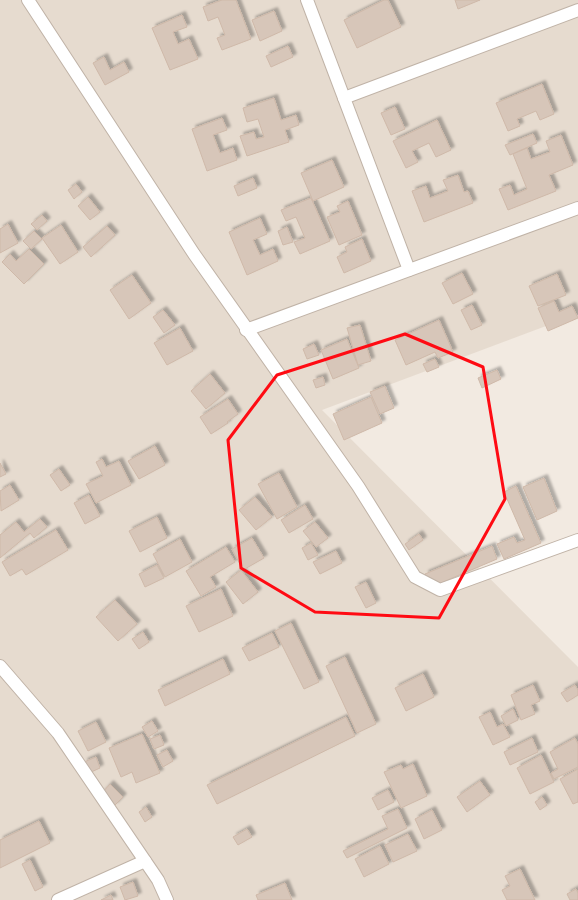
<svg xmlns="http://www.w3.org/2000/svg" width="578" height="900" font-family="'Sofia Sans Condensed',sans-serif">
  <defs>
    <filter id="shadow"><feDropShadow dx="3.5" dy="-3.5" stdDeviation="1" flood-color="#0004"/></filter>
  </defs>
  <rect width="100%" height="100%" fill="#f2eae1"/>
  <path fill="#e6dbcf" d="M 0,0 L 578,0 L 578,314 L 322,410 L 578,667 L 578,900 L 0,900 Z"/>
  <g fill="#d7c6b9" stroke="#cfb9a9" filter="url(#shadow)">
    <path d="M 222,0 L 236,0 L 251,39 L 222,50 L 217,38 L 225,35 L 218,17 L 208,21 L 203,7 Z"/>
    <path d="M 384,0 L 388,0 L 401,27 L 357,48 L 344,20 Z"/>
    <path d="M 455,0 L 480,0 L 458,9 Z"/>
    <path d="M 274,11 L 282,31 L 260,41 L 252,20 Z"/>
    <path d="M 182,15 L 187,27 L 173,32 L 178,44 L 189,39 L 198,59 L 170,70 L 152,28 Z"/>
    <path d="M 288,46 L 293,57 L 271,67 L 266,56 Z"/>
    <path d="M 104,57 L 110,70 L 124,62 L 129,72 L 105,85 L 93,63 Z"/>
    <path d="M 542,84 L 554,114 L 540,120 L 536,111 L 517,119 L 520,126 L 508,131 L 496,103 Z"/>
    <path d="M 274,98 L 281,120 L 296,115 L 299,125 L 285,130 L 289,142 L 247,156 L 240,136 L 254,132 L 256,139 L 264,137 L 258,119 L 247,122 L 243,108 Z"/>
    <path d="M 395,107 L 405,129 L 391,135 L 381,113 Z"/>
    <path d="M 222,118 L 227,130 L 213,135 L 220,153 L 233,148 L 237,160 L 207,171 L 192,129 Z"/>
    <path d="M 437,120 L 451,150 L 436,157 L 429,143 L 412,151 L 418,162 L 406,168 L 393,141 Z"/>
    <path d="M 533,134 L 537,143 L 510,155 L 505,145 Z"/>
    <path d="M 561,135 L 573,165 L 549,175 L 556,191 L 508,210 L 499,189 L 510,185 L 514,195 L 527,189 L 513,154 L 527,148 L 531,159 L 550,152 L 546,141 Z"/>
    <path d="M 332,160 L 344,187 L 313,201 L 301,173 Z"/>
    <path d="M 458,175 L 464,192 L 468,191 L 473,203 L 424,222 L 412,191 L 426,186 L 430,198 L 448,191 L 443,180 Z"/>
    <path d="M 253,178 L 257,188 L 238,196 L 234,186 Z"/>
    <path d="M 76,184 L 82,192 L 74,199 L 68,190 Z"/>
    <path d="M 88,197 L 100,212 L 90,220 L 78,206 Z"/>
    <path d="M 311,198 L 330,241 L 300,254 L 294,242 L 305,238 L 296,217 L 286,221 L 281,210 Z"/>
    <path d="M 348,201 L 362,235 L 339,245 L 327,217 L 340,212 L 337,206 Z"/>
    <path d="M 42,215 L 47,221 L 37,230 L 31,224 Z"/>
    <path d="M 260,218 L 267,234 L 253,240 L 260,255 L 273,249 L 278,261 L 247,275 L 229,232 Z"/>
    <path d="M 8,224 L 18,243 L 0,253 L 0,229 Z"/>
    <path d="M 61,225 L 78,252 L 60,264 L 42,238 Z"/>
    <path d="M 107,226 L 115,235 L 91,257 L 83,247 Z"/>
    <path d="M 287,227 L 293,242 L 283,245 L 278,231 Z"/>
    <path d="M 34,231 L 42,239 L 31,249 L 23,241 Z"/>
    <path d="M 362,239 L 371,261 L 344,273 L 337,257 L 347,252 L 345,247 Z"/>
    <path d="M 29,249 L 44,264 L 24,284 L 2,262 L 10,254 L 16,261 Z"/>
    <path d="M 462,273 L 473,294 L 453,304 L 442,283 Z"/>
    <path d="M 557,274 L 566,295 L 538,306 L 529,286 Z"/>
    <path d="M 132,275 L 151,303 L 129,319 L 110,290 Z"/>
    <path d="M 554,301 L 559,312 L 572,306 L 578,318 L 548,331 L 538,308 Z"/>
    <path d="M 472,305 L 482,325 L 471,330 L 461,310 Z"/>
    <path d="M 163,310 L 175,325 L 164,333 L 153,317 Z"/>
    <path d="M 439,320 L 453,352 L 438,358 L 435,352 L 406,365 L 395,340 Z"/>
    <path d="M 360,325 L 371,361 L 358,365 L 347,328 Z"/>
    <path d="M 180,328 L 193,351 L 167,365 L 154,343 Z"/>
    <path d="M 347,339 L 359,368 L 333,379 L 321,350 Z"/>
    <path d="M 314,344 L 319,355 L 307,359 L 303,349 Z"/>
    <path d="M 435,359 L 439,367 L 427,372 L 423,364 Z"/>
    <path d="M 497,370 L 501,379 L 482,388 L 478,378 Z"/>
    <path d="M 210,374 L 225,393 L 206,409 L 191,391 Z"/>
    <path d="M 323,377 L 325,385 L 316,388 L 313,380 Z"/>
    <path d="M 385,386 L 394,408 L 380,414 L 370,392 Z"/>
    <path d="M 371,397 L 382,423 L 344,440 L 333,414 Z"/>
    <path d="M 228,399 L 238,414 L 227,422 L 228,423 L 211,434 L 200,417 Z"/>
    <path d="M 155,446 L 165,465 L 139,479 L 128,461 Z"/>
    <path d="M 102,459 L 106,467 L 119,461 L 131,485 L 96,503 L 86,484 L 103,476 L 96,462 Z"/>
    <path d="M 0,463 L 6,474 L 0,477 Z"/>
    <path d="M 59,469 L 70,485 L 61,491 L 50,475 Z"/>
    <path d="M 279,473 L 297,507 L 277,519 L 258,484 Z"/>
    <path d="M 544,478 L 557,511 L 537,520 L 523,487 Z"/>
    <path d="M 10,485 L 19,500 L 1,511 L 0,491 Z"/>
    <path d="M 516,486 L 541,543 L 504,559 L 497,544 L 514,537 L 517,543 L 525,540 L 504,492 Z"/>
    <path d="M 89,495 L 100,516 L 85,524 L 74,503 Z"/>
    <path d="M 255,497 L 272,517 L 256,530 L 239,510 Z"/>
    <path d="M 305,505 L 313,519 L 289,533 L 281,520 Z"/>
    <path d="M 157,517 L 167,538 L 140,552 L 129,531 Z"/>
    <path d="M 40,519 L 47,527 L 34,538 L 30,533 L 0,558 L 0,535 L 16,522 L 24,532 Z"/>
    <path d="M 315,522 L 328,538 L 316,547 L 303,531 Z"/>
    <path d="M 56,530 L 68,550 L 26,575 L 22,569 L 10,576 L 2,562 Z"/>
    <path d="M 419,534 L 423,540 L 409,550 L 405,544 Z"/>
    <path d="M 252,538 L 264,558 L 243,570 L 232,549 Z"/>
    <path d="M 180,539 L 192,562 L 165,577 L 153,554 Z"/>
    <path d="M 311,543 L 318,555 L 308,560 L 302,548 Z"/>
    <path d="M 492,546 L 497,559 L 431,587 L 425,574 Z"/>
    <path d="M 226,547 L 235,562 L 210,577 L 216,587 L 201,596 L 186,571 Z"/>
    <path d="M 336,551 L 342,563 L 320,574 L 313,562 Z"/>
    <path d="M 157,565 L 164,578 L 145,587 L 139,574 Z"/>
    <path d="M 241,570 L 258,592 L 243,604 L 226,582 Z"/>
    <path d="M 366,582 L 376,603 L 366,608 L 355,587 Z"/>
    <path d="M 221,589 L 233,616 L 199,632 L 186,606 Z"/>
    <path d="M 115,600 L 137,624 L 118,641 L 96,617 Z"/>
    <path d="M 291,623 L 319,682 L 304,689 L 275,631 Z"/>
    <path d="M 143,632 L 149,642 L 139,649 L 132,639 Z"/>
    <path d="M 272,633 L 279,647 L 249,661 L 242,648 Z"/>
    <path d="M 345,657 L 376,724 L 357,733 L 326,666 Z"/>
    <path d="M 223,659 L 230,674 L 165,706 L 158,690 Z"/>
    <path d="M 423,674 L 434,697 L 406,711 L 395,688 Z"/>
    <path d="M 533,685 L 540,701 L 531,705 L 535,714 L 521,720 L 511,695 Z"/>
    <path d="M 575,685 L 578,690 L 578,695 L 567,702 L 561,693 Z"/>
    <path d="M 513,709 L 518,720 L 506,726 L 501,716 Z"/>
    <path d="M 490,712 L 497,727 L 503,724 L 510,737 L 493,745 L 479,717 Z"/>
    <path d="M 346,717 L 355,736 L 217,804 L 207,785 Z"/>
    <path d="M 152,721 L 158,731 L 148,737 L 142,727 Z"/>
    <path d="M 96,722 L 106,742 L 88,751 L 78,731 Z"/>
    <path d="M 142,734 L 160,773 L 136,783 L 132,772 L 121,777 L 109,748 Z"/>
    <path d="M 160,735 L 164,745 L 154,749 L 150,739 Z"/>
    <path d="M 532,738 L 538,752 L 510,765 L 504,752 Z"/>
    <path d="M 575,738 L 578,744 L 578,767 L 554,779 L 551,773 L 558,769 L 550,752 Z"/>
    <path d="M 167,750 L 173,761 L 163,767 L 157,755 Z"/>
    <path d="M 541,755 L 554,782 L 530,794 L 517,768 Z"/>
    <path d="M 96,757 L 100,768 L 89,773 L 84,762 Z"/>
    <path d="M 413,764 L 427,796 L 401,808 L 384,772 L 401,765 L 403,769 Z"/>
    <path d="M 578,769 L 578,802 L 573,804 L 560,779 Z"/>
    <path d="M 480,781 L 490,795 L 467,812 L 457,797 Z"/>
    <path d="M 110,784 L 123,797 L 114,806 L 101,794 Z"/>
    <path d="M 388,790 L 394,802 L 378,810 L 372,798 Z"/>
    <path d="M 542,797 L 547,805 L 540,810 L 535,802 Z"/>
    <path d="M 146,807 L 152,817 L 145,822 L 139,812 Z"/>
    <path d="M 398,809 L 407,828 L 347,858 L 343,851 L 388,829 L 382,816 Z"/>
    <path d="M 432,810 L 442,830 L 424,839 L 415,819 Z"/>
    <path d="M 39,821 L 50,843 L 0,868 L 0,840 Z"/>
    <path d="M 247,829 L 252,837 L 238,845 L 233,837 Z"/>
    <path d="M 408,834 L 417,851 L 393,862 L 385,845 Z"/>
    <path d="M 380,846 L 389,864 L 364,877 L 355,859 Z"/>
    <path d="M 30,860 L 43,887 L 35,891 L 22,864 Z"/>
    <path d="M 520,869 L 535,900 L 507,900 L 502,890 L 510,886 L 505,876 Z"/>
    <path d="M 133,882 L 138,896 L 125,900 L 120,887 Z"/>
    <path d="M 285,883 L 292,900 L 258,900 L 256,895 Z"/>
    <path d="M 576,889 L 578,893 L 578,900 L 570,900 L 567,894 Z"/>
    <path d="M 111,895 L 113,900 L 101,900 Z"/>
  </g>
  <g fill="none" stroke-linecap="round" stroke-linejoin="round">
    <defs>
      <g id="street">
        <path d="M 28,0 L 194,254 L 358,486 L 415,577 L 440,590 L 578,540"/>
        <path d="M 307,0 L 409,270"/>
        <path d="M 344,98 L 578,10"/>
        <path d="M 246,330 L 578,208"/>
        <path d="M 0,666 L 58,733 L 158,880 L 167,900"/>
        <path d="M 58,900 L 145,861"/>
      </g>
    </defs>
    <use href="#street" stroke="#c0b3a7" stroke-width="14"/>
    <use href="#street" stroke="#fff" stroke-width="12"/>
  </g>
  <path fill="none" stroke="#ff0b13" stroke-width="3" stroke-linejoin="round" d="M 405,334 L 483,367 L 505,499 L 439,618 L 315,612 L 241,568 L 228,440 L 277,375 Z"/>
</svg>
